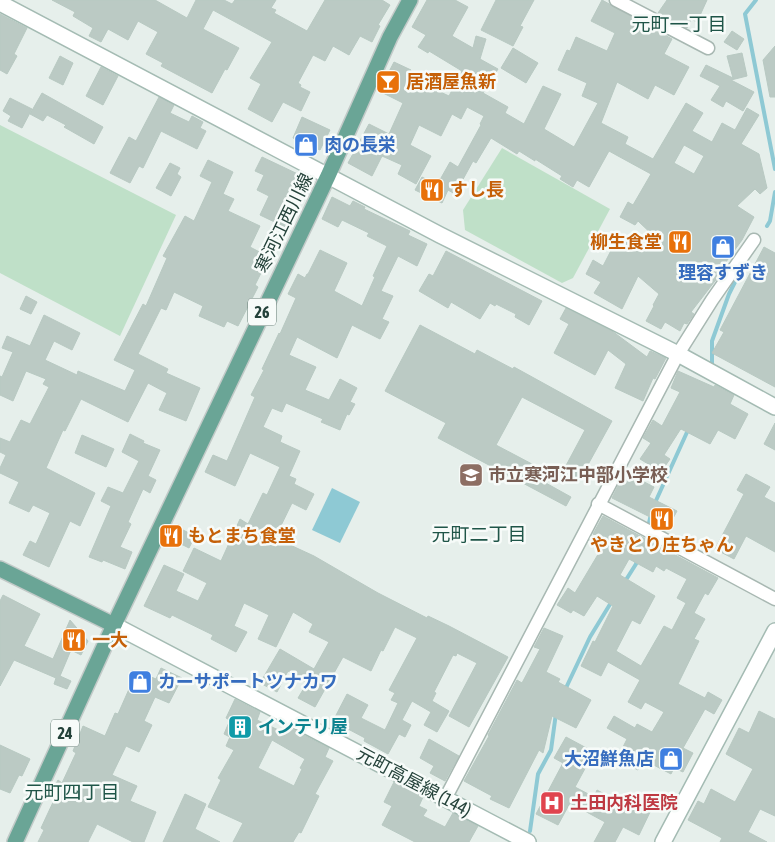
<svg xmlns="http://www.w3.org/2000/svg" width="775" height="842" font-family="'Asap Condensed','Noto Sans JP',sans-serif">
  <rect width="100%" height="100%" fill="#e6efeb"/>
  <g fill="#bfe0c8">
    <path d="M 0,125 L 176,215 L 120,336 L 0,273 Z"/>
    <path d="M 502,148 L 610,209 L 573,278 L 562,283 L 465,230 L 463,210 Z"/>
  </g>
  <path fill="#8ec9d4" d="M 332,488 L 360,502 L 340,543 L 312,530 Z"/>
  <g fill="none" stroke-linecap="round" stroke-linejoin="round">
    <g stroke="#8ec9d4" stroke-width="4">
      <path d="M 756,0 L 745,14 L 775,169"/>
      <path d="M 767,226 L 770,221 L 775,192"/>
      <path d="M 712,368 L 712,341 L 729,294 L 744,264"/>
      <path d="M 654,505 L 688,430"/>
      <path d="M 649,523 L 651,514"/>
      <path d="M 624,583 L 636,564 L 637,558"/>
      <path d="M 565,690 L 590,637 L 612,601"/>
      <path d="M 530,831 L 538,774 L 551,750 L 556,713"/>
    </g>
  </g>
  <g fill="#bbcac4" stroke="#b8c9c2" fill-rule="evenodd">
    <path d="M 52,0 L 155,0 L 187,18 L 196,0 L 224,0 L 232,4 L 235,0 L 276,0 L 271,8 L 276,10 L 274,13 L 307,31 L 325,0 L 382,0 L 390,5 L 378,25 L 380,26 L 372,42 L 360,36 L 349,55 L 333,46 L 325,61 L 313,55 L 298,83 L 301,85 L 300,87 L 310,92 L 301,111 L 283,102 L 272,122 L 248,109 L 261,84 L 250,78 L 272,42 L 213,10 L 203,29 L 239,48 L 227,70 L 225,69 L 212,93 L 161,66 L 163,63 L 146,54 L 158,32 L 138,21 L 128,40 L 108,29 L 101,42 L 89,36 L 93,28 L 73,16 L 75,12 Z"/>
    <path d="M 427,0 L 455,0 L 468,7 L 452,36 L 473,48 L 476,36 L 486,39 L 480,59 L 498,69 L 483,93 L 508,107 L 505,113 L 524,124 L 543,86 L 561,94 L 544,129 L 574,147 L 598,103 L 582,96 L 587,83 L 558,70 L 567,50 L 570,51 L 576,37 L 607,51 L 615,33 L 591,21 L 602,0 L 672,39 L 664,54 L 689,67 L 674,95 L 655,85 L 648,99 L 617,82 L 601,123 L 628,137 L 625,144 L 653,159 L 686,103 L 703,113 L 692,131 L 712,142 L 722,123 L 735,130 L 747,108 L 759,115 L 741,144 L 759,154 L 767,188 L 760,194 L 755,189 L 737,206 L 754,217 L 742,240 L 723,266 L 725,268 L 691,312 L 694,314 L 687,324 L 684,323 L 680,331 L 665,322 L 661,329 L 646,321 L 654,306 L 653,305 L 659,294 L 638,276 L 622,309 L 594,293 L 601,282 L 586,274 L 593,260 L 603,266 L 618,237 L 647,252 L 658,240 L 638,221 L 635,225 L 620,217 L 628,202 L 633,205 L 651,174 L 618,156 L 609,151 L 589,187 L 577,180 L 573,187 L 560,179 L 562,176 L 535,159 L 535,161 L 519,151 L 517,154 L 491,138 L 476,163 L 473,161 L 455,194 L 448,190 L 442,203 L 415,190 L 422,177 L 437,185 L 450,162 L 458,167 L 481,125 L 480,124 L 484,116 L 467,107 L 461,119 L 452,114 L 441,136 L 419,125 L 410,145 L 431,156 L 416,184 L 398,174 L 402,165 L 382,156 L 372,176 L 348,163 L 369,124 L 389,134 L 403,103 L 379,91 L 394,62 L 411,70 L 408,77 L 449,96 L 462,71 L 429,51 L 428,53 L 418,47 L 426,35 L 412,27 ZM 684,145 L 704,156 L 694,174 L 674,163 Z"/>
    <path d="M 496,0 L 534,0 L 520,26 L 523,27 L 513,46 L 481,30 Z"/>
    <path d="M 667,0 L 707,0 L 697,22 L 691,19 L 687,28 L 658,13 Z"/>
    <path d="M 0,14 L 27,28 L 14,54 L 17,56 L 7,74 L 0,70 Z"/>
    <path d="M 732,31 L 744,39 L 737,50 L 724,42 Z"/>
    <path d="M 775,46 L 775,97 L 770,97 L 763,60 Z"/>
    <path d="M 513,48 L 538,63 L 526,83 L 501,68 Z"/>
    <path d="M 742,53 L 747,76 L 731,80 L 754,92 L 743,111 L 726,101 L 723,107 L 711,100 L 720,86 L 700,76 L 706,65 L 733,78 L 727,56 Z"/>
    <path d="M 60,56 L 73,63 L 63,85 L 49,78 Z"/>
    <path d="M 101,67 L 118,76 L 103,105 L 86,96 Z"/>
    <path d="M 42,93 L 103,127 L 94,144 L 64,127 L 66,125 L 47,115 L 43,121 L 30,114 Z"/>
    <path d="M 159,97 L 174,105 L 170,113 L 189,122 L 192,116 L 203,122 L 200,128 L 206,131 L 197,149 L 161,131 L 143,168 L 139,166 L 130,183 L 110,173 L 129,137 L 136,141 Z"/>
    <path d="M 10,98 L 32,109 L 22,128 L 8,121 L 11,116 L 3,111 Z"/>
    <path d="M 302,117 L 330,130 L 320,150 L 293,138 Z"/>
    <path d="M 262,157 L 302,176 L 295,190 L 290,188 L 282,206 L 292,211 L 285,227 L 260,215 L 269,196 L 257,190 L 264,175 L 255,171 Z"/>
    <path d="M 208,160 L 233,172 L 223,194 L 234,199 L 228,211 L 260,226 L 250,247 L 269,257 L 255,285 L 258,287 L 238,326 L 227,321 L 224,327 L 199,316 L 203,306 L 174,292 L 166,310 L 161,308 L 138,354 L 168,369 L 166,373 L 200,388 L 186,421 L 159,410 L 167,393 L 148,383 L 128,422 L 81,399 L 65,431 L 63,430 L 46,468 L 95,493 L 80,526 L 70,521 L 49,567 L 23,555 L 30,541 L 36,544 L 50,513 L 33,505 L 29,512 L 9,503 L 19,482 L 0,473 L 0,468 L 6,455 L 0,452 L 0,438 L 10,442 L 21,420 L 30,424 L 49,387 L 43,384 L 46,379 L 26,371 L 13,401 L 0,395 L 0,376 L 2,377 L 13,352 L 2,348 L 7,336 L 30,346 L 44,315 L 80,333 L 72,350 L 54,341 L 45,360 L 77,375 L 78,371 L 125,391 L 135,370 L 114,360 L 143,304 L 146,306 L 167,258 L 163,256 L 185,216 L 194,221 L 212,182 L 200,176 Z"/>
    <path d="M 170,163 L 180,168 L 177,174 L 181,177 L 171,196 L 156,188 Z"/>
    <path d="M 332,197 L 350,206 L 353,201 L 365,207 L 364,209 L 410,231 L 408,235 L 427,244 L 417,266 L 398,256 L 381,291 L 393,296 L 382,319 L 389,322 L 380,339 L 352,325 L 337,358 L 297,337 L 289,355 L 316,367 L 305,390 L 329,400 L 340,379 L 357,388 L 350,402 L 355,404 L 349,415 L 347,414 L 340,430 L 321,422 L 323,419 L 286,403 L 282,412 L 272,408 L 263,427 L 282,436 L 280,442 L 300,451 L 289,476 L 296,479 L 294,484 L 314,494 L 306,510 L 292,503 L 275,538 L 314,556 L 378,593 L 427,618 L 428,616 L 449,626 L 508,657 L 469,727 L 449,716 L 477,663 L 457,653 L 456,656 L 453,655 L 434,692 L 436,693 L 432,701 L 449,711 L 437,732 L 424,725 L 431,712 L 412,701 L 402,720 L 411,725 L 405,737 L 399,734 L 388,754 L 364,741 L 365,738 L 333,721 L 347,694 L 368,705 L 361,718 L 385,730 L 398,703 L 391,700 L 395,693 L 389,690 L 417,638 L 395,627 L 383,651 L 381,650 L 371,671 L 343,657 L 315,707 L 298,698 L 307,683 L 288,671 L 277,692 L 260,683 L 280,649 L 314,669 L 329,642 L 309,632 L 313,624 L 293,612 L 276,647 L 258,639 L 269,615 L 244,603 L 234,626 L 247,632 L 236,652 L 211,639 L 213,635 L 172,615 L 170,618 L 144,606 L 164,565 L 184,574 L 176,591 L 198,601 L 207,583 L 183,571 L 194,548 L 221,561 L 240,519 L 248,524 L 263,493 L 267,495 L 280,467 L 250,453 L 235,486 L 205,472 L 213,455 L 227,461 L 255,397 L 251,395 L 264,370 L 262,369 L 279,333 L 280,334 L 296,298 L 288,294 L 298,274 L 305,278 L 307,274 L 308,274 L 320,250 L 347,263 L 334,291 L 362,306 L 375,277 L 373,276 L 387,246 L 367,236 L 369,233 L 342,220 L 338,227 L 322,219 Z"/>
    <path d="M 764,247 L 775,253 L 775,387 L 712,353 L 724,332 L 720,330 Z"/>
    <path d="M 446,251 L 542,301 L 529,325 L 515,317 L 516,314 L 496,304 L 495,306 L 490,303 L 480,319 L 451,302 L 448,308 L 419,291 L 429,274 L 433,276 Z"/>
    <path d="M 26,296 L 37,302 L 31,314 L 20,309 Z"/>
    <path d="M 566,308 L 612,331 L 647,357 L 650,351 L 666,358 L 655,379 L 653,378 L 643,401 L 615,388 L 626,364 L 608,350 L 595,375 L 554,353 L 569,324 L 560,319 Z"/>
    <path d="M 420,325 L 475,354 L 477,350 L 513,369 L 514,367 L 612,421 L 579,481 L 562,473 L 585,430 L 522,397 L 496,445 L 549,473 L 544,482 L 571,497 L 566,506 L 438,438 L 446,423 L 385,391 Z"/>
    <path d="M 678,371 L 714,387 L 715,385 L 734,395 L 730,404 L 748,414 L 735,439 L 718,430 L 710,444 L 681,429 L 680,430 L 664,455 L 670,459 L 661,472 L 640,459 L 651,443 L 643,438 L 653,420 L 662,426 L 680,392 L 671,388 Z"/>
    <path d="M 775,423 L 775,450 L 764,444 Z"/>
    <path d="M 130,434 L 144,441 L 143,443 L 160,450 L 148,476 L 156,480 L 150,493 L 143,489 L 128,522 L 131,524 L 120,547 L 132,552 L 125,569 L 103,560 L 102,562 L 89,557 L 111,506 L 101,501 L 108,487 L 123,493 L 139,461 L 122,452 Z"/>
    <path d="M 82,435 L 114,449 L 106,467 L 75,453 Z"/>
    <path d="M 625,472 L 654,487 L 649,497 L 677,511 L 666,531 L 651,523 L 654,519 L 612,498 Z"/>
    <path d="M 746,474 L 770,487 L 764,497 L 775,503 L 775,552 L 746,536 L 734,559 L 715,549 L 744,494 L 737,490 Z"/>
    <path d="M 603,516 L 718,578 L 708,595 L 705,593 L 694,613 L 705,619 L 694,639 L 699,641 L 678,684 L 705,698 L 708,692 L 722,700 L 714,714 L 705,709 L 683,748 L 693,753 L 683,772 L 674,768 L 671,774 L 644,760 L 638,770 L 617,759 L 627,739 L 607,728 L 614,716 L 635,728 L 637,724 L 652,732 L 664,712 L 645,702 L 641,709 L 628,702 L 640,680 L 608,662 L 601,676 L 581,666 L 593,641 L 595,642 L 613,606 L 597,596 L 584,616 L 573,610 L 571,613 L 557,605 L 568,588 L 575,593 L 606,541 L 593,534 ZM 629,559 L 653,572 L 656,566 L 664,571 L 666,568 L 687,579 L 677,598 L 686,603 L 672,630 L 664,626 L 641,666 L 616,651 L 632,620 L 640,624 L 655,596 L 620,575 Z"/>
    <path d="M 179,528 L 195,536 L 189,548 L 173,540 Z"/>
    <path d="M 3,595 L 40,614 L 24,646 L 53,659 L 70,620 L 88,641 L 81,655 L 71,650 L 60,676 L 71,681 L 67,689 L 54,684 L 56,678 L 14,660 L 0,686 L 0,601 Z"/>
    <path d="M 544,628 L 563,636 L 546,672 L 560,679 L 558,682 L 591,700 L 576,728 L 552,716 L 543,753 L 539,750 L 509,808 L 490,799 L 492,796 L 464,781 L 489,736 L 488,735 L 517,680 L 522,683 L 540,649 L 534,647 Z"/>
    <path d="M 161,668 L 182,678 L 169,703 L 155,697 L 144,721 L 152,725 L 139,752 L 126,746 L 112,775 L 137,786 L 130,801 L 156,812 L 144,842 L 133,842 L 97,824 L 88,842 L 38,842 L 44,830 L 41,828 L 55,798 L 50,795 L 58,780 L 62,783 L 76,753 L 73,751 L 83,726 L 105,736 L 115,713 L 118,714 L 137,671 L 156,679 Z"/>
    <path d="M 235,699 L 260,712 L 257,720 L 287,734 L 290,728 L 329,748 L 325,757 L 333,761 L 315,794 L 319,796 L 301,833 L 299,832 L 293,842 L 233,842 L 243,823 L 208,807 L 221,780 L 218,778 L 234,750 L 226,746 L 230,737 L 224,734 L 230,720 L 226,718 ZM 272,740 L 305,759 L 300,768 L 302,769 L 294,786 L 258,768 Z"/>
    <path d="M 759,711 L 775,719 L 775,816 L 760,809 L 748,832 L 767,842 L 720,842 L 722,838 L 688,820 L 698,801 L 704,804 L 711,789 L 735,802 L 753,769 L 726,754 L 739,728 L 749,733 Z"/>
    <path d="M 566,737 L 594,752 L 575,787 L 594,797 L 597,790 L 623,804 L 628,795 L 652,808 L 639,835 L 623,827 L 615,842 L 594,842 L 605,822 L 570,803 L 558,825 L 536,814 L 563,763 L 554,758 Z"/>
    <path d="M 429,739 L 459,756 L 445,781 L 430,773 L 434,766 L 420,758 Z"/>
    <path d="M 0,745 L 30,759 L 22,776 L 19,775 L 10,793 L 0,789 Z"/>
    <path d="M 394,782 L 423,797 L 419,806 L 427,810 L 423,816 L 445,827 L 453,813 L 478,826 L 469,842 L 415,842 L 382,825 L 392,806 L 384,802 Z"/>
    <path d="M 185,794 L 206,804 L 195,829 L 220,842 L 163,842 Z"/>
  </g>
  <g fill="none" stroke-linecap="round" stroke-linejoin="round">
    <defs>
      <g id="street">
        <path d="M 616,0 L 708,48"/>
        <path d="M 598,504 L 775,599"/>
        <path d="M 445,799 L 678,354 L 712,300 L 754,240"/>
      </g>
      <g id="secondary">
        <path d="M 0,3 L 440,235 L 678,354 L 775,407"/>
        <path d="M 114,625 L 528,842"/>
        <path d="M 663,842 L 775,631"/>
      </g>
      <g id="primary">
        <path d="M 0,569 L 114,625"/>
        <path d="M 15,842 L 114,625 L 328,176 L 390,37 L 410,0"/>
      </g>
    </defs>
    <use href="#street" stroke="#a8b8b2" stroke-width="15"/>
    <use href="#secondary" stroke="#a4bbb3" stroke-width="18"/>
    <use href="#primary" stroke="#c2cac8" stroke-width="18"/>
    <use href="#street" stroke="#fff" stroke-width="12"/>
    <use href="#secondary" stroke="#fff" stroke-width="15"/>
    <use href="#primary" stroke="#6aa596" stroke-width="15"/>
  </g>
  <defs>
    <symbol id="bar-square" viewBox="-11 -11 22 22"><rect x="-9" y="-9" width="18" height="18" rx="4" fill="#e8710a" stroke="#f7fbf9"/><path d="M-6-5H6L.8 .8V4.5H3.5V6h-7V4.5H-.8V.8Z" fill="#fff"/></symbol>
    <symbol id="shop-square" viewBox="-11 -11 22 22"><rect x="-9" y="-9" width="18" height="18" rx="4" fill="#3f7fe0" stroke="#f7fbf9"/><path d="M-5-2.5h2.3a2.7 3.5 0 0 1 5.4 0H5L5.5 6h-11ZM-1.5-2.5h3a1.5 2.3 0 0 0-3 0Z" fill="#fff"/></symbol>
    <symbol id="restaurant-square" viewBox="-11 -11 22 22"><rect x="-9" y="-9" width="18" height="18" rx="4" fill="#e8710a" stroke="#f7fbf9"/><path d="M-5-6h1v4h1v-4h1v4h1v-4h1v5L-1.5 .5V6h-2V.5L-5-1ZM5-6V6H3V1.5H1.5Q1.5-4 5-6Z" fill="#fff"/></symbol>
    <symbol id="school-square" viewBox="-11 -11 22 22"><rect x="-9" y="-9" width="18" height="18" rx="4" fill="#8d6e63" stroke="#f7fbf9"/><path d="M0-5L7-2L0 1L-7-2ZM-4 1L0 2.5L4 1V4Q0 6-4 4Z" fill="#fff"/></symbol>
    <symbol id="building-square" viewBox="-11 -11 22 22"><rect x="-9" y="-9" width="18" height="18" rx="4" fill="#0f9aa8" stroke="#f7fbf9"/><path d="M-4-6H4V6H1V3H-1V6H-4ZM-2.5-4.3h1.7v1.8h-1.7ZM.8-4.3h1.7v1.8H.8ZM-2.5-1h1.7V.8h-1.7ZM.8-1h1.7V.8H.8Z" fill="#fff"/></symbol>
    <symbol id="hospital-square" viewBox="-11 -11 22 22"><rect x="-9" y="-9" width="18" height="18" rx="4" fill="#e0444e" stroke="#f7fbf9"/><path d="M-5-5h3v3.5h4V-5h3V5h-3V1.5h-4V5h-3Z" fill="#fff"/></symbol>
  </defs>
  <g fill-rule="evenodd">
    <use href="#bar-square" x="374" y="68" width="28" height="28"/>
    <use href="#shop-square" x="292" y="131" width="28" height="28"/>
    <use href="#restaurant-square" x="418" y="176" width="28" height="28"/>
    <use href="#restaurant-square" x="666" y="228" width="28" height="28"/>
    <use href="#shop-square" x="709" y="233" width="28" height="28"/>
    <use href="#school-square" x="457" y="461" width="28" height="28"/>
    <use href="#restaurant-square" x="648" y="505" width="28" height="28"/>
    <use href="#restaurant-square" x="157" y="522" width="28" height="28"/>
    <use href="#restaurant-square" x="60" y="626" width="28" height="28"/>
    <use href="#shop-square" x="126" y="668" width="28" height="28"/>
    <use href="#building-square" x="226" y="713" width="28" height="28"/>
    <use href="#shop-square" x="657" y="745" width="28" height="28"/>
    <use href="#hospital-square" x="538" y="789" width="28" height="28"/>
  </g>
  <g text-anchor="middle" stroke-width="5" stroke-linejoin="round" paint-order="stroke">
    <g fill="#f7fbf9" stroke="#637a73" stroke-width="1">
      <rect x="248" y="298.5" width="28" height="27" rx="4"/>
      <rect x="51" y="719.5" width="28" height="27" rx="4"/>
    </g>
    <g font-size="16" font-weight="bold" fill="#24423a">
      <text x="262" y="318">26</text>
      <text x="65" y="739">24</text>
    </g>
    <g font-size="18" font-weight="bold" fill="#c56008" stroke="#f7fbf9" text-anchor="start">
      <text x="406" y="88">居酒屋魚新</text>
      <text x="450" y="196">すし長</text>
      <text x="662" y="248" text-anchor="end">柳生食堂</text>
      <text x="188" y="542">もとまち食堂</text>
      <text x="662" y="551" text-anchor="middle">やきとり庄ちゃん</text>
      <text x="92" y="646">一大</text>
    </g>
    <g font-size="18" font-weight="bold" fill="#366cbe" stroke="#f7fbf9" text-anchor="start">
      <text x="324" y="151">肉の長栄</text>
      <text x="723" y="279" text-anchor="middle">理容すずき</text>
      <text x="158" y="688">カーサポートツナカワ</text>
      <text x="654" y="765" text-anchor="end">大沼鮮魚店</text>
    </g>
    <g font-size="18" fill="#24423a" stroke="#f7fbf9">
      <text transform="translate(284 223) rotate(-64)" y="6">寒河江西川線</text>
      <text transform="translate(414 782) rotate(28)" y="6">元町高屋線 (144)</text>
    </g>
    <g font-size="18" font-weight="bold" fill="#785e54" stroke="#f7fbf9" text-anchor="start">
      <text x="488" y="481">市立寒河江中部小学校</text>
    </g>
    <g font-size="18" font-weight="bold" fill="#0d838f" stroke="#f7fbf9" text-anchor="start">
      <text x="258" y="733">インテリ屋</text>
    </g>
    <g font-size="18" font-weight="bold" fill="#be3a42" stroke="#f7fbf9" text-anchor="start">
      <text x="570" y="809">土田内科医院</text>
    </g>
    <g font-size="19" fill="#1f5548" stroke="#f7fbf9">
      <text x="679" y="31">元町一丁目</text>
      <text x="479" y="541">元町二丁目</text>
      <text x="72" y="799">元町四丁目</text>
    </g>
  </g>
</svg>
